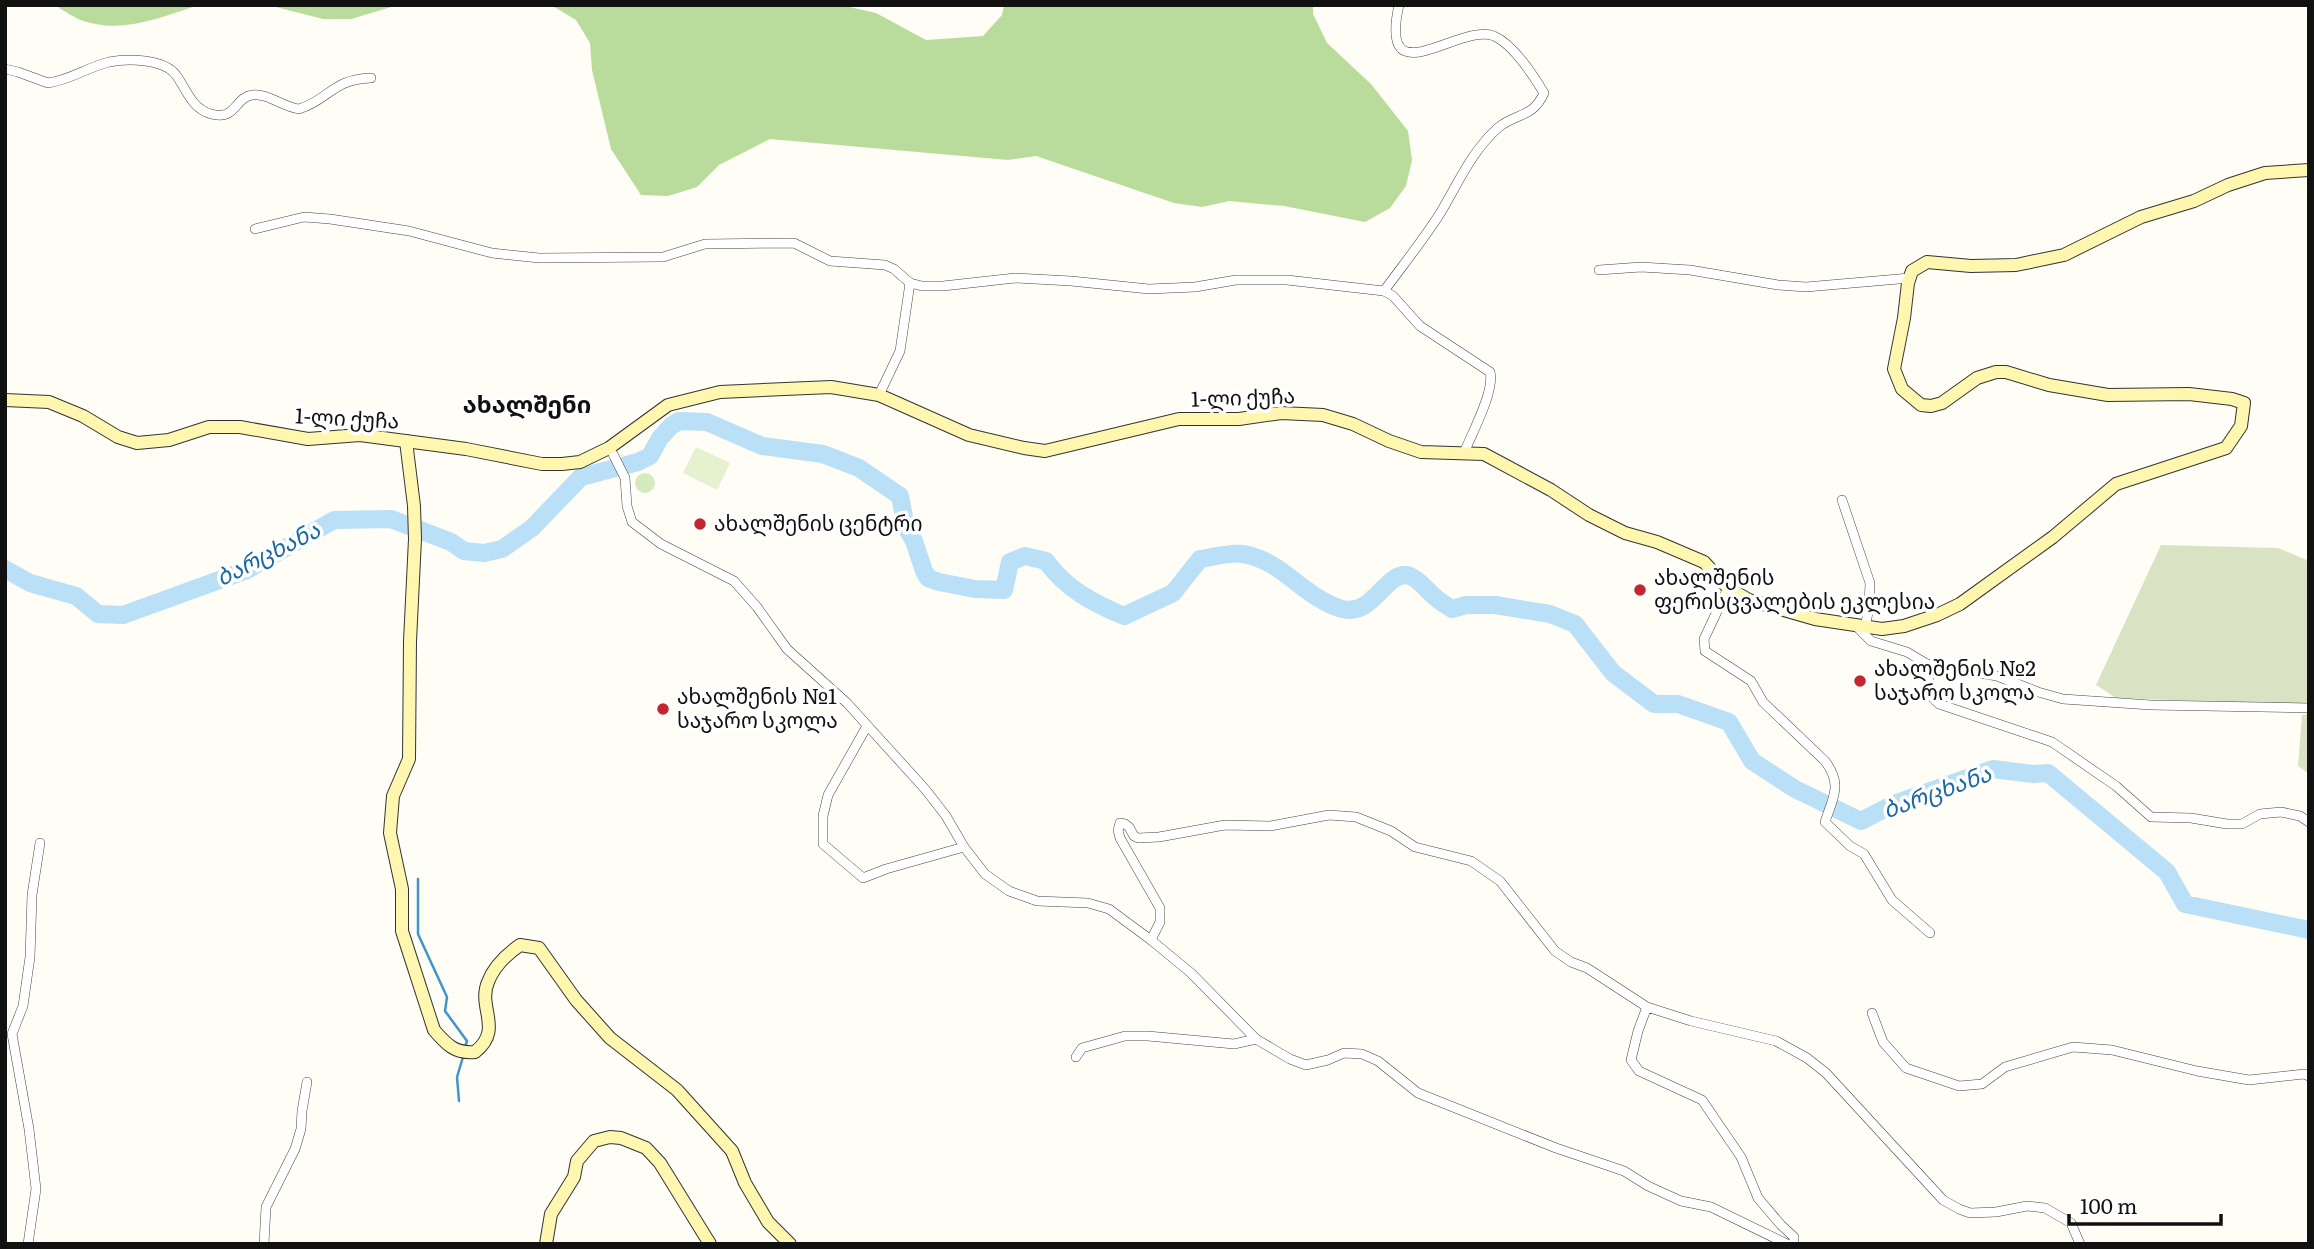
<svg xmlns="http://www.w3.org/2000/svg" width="2314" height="1249" font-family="Literata,'Noto Sans Georgian',serif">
  <rect width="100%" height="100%" fill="#fffdf5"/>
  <circle fill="#d5ebbd" cx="645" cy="483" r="10"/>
  <g fill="#b9dc9c">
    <path d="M 60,5 L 199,5 C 161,17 123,34 83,21 C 75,18 66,12 59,8 Z"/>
    <path d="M 268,5 L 398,5 L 351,19 L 323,19 Z"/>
    <path d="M 551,5 L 841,5 L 876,13 L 926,40 L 983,36 L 1002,15 L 1004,5 L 1313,5 L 1313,14 L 1327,43 L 1371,84 L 1408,131 L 1412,160 L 1406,186 L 1390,208 L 1365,222 L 1284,206 L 1229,201 L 1202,207 L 1174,203 L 1036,156 L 1008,160 L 770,139 L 719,165 L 697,187 L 668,196 L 641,195 L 611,149 L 592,70 L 590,43 L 576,20 Z"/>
  </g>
  <g fill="#d9e3c4">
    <path d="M 2161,545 L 2278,548 L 2309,561 L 2309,705 L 2116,698 L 2096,685 Z"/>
    <path d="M 2309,714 L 2309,774 L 2298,766 L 2302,715 Z"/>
  </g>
  <path fill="#e6f2cf" d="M 696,447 L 730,463 L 717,490 L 683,473 Z"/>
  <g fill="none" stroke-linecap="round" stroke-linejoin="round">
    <g stroke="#3f96cf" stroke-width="2.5">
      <path d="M 418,879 L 418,934 L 447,997 L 445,1011 L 467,1041 L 465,1047"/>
      <path d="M 459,1101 L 457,1077 L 463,1057"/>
    </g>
    <path stroke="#b9e0f7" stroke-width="18" d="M 5,569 L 30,583 L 76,596 L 98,614 L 123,615 L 247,570 L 334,520 L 391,519 L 451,542 L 464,551 L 484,553 L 502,549 L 532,528 L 581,477 L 638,462 L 650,456 L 660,438 L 671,426 L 679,421 L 707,422 L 762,446 L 823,454 L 859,468 L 900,496 L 906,527 L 914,541 L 924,571 L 928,578 L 939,582 L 975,589 L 1004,590 L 1010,562 L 1025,556 L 1046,561 C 1066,589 1093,603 1124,616 L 1173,593 L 1200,559 C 1213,557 1230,552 1243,554 C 1282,560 1304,598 1342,609 C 1375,617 1386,568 1410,576 C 1419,579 1427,591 1435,597 C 1440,602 1446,605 1452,609 L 1466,605 L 1495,605 L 1550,614 L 1575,624 L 1613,673 L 1654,704 L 1678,704 L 1729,722 L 1752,761 L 1795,789 L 1861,821 L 1894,804 L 1993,769 L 2033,774 L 2048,773 L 2167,872 L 2185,904 L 2309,930"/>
    <defs>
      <g id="street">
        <path d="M 5,69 L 18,72 L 48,83 C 70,80 88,67 109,62 C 128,58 164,59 176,75 C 187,90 191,108 211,114 C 236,121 234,98 252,95 C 268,93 283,107 299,109 C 329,100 332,79 371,78"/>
        <path d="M 255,229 L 304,217 L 330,219 L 409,231 L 492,253 L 539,258 L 663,257 L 705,244 L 794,243 L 830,261 L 885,265 L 894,269 L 910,283 L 922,286 L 943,286 L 1015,278 L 1071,281 L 1149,289 L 1195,287 L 1236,280 L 1287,280 L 1384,291 L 1393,296 L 1420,326 L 1490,372 C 1495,391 1472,433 1464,453"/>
        <path d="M 1599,270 L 1641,267 L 1690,270 L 1778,285 L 1806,287 L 1910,278"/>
        <path d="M 1384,291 C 1403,265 1424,239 1441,212 C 1458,183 1473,149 1499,127 C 1516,113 1533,118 1544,93 C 1533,75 1514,45 1494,36 C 1460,22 1378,99 1399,5"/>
        <path d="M 879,395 L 900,351 L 910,283"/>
        <path d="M 613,454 L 625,478 L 627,506 L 632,522 L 661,544 L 734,581 L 757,607 L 787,649 L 847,703 L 925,789 L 946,816 L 964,847 L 985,874 L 1009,891 L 1037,901 L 1088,903 L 1109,909 L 1151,940 L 1191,973 L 1256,1039 L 1290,1059 L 1306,1065 L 1328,1060 L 1344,1053 L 1362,1054 L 1378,1061 L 1418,1093 L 1556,1148 L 1624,1171 L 1648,1186 L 1681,1201 L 1711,1207 L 1787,1244"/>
        <path d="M 1842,500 L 1870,583 L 1869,608 L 1865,627"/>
        <path d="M 1728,588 L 1704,639 L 1705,651 L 1751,681 L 1763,702 L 1825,761 C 1843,785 1833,797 1825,822 L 1850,846 L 1864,854 L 1892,900 L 1930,933"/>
        <path d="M 1857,627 L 1871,641 L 1907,652 L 1927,664 L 1930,695 L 1939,704 L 2052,742 L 2116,786 L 2151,817 L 2191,818 L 2227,824 L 2242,824 L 2260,814 L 2281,812 L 2300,816 L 2309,822"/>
        <path d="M 1927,664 L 1997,676 L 2038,692 L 2063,699 L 2151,705 L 2309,708"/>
        <path d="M 867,726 L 828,795 L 823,816 L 823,844 L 863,878 L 886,869 L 964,847"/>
        <path d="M 1151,940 L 1160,922 L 1160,908 L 1120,838 L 1118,830 L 1120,823 L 1125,824 L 1129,827 L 1134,836 L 1138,838 L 1159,837 L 1225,825 L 1270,826 L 1329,815 L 1356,817 L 1391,831 L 1415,847 L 1471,861 L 1500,881 L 1555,951 L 1571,962 L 1587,968 L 1647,1007"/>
        <path d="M 1872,1013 L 1883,1042 L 1906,1068 L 1959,1086 L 1982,1084 L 2005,1067 L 2073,1047 L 2112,1050 L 2197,1071 L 2249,1080 L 2304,1074 L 2309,1076"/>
        <path d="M 1076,1057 L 1082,1048 L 1125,1036 L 1148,1036 L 1234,1044 L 1256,1039"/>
        <path d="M 28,1244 L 36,1189 L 29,1129 L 12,1034 L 23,1006 L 30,957 L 32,895 L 40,843"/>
        <path d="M 264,1244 L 266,1207 L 295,1149 L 301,1129 L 302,1111 L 307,1082"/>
        <path d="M 1794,1244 L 1794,1237 L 1781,1225 L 1758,1198 L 1741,1157 L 1702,1100 L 1639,1071 L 1631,1060 L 1638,1031 L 1647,1007 L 1691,1021 L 1776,1041 L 1807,1058 L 1826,1073 L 1943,1200 L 1959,1209 L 1970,1213 L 1996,1212 L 2027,1206 L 2045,1208 L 2071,1223 L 2080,1244"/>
      </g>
      <g id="secondary">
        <path d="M 5,400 L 49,402 L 83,416 L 118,437 L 137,443 L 169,440 L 209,427 L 240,427 L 308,439 L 360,435 L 466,449 L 542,464 L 562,464 L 580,462 L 609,448 L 668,405 L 720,392 L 831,387 L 879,395 L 969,435 L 1024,448 L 1045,451 L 1179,419 L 1239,419 L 1281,413 L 1323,415 L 1353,424 L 1389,441 L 1421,452 L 1484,454 L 1551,490 L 1589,515 L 1625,533 L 1657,542 L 1704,562 L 1728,588 L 1749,600 L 1815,619 L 1882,629 L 1904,626 L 1937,615 L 1960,604 L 2053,537 L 2116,484 L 2226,448 L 2241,426 L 2244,403 L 2232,399 L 2189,394 L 2108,395 L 2049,385 L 2006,372 L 1996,372 L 1977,378 L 1942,403 L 1931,406 L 1921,405 L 1902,389 L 1894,369 L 1904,318 L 1908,283 L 1912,271 L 1927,262 L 1971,266 L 2016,265 L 2064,255 L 2141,217 L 2194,201 L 2228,185 L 2265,173 L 2309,170"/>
        <path d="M 406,441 L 414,506 L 415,539 L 410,641 L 409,759 L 393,796 L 390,833 L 402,889 L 402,931 L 434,1030 C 446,1044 455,1054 475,1052 C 504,1029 477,1008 488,982 C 494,966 507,954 520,945 L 539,948 L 576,1000 L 610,1038 L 677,1090 L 732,1151 L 745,1183 L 768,1222 L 790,1244"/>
        <path d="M 546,1244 L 551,1214 L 574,1177 L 577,1161 L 594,1141 L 610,1137 L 621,1138 L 646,1148 L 660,1163 L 710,1244"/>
      </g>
    </defs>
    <use href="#street" stroke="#444" stroke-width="10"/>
    <use href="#secondary" stroke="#333" stroke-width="14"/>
    <use href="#street" stroke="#fff" stroke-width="9"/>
    <use href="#secondary" stroke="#fff6b0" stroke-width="12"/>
  </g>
  <g fill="#c4262e" stroke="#fff" stroke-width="2.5">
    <circle cx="700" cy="524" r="7"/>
    <circle cx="1640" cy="590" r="7"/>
    <circle cx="1860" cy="681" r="7"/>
    <circle cx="663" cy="709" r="7"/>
  </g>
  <g text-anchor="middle" stroke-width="7" stroke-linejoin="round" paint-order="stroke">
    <g font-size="21" fill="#111" stroke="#fff">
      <text transform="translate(1243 398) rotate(-2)" y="7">1-ლი ქუჩა</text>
      <text transform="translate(347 419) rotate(3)" y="7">1-ლი ქუჩა</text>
    </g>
    <g font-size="21" fill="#111" stroke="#fff" text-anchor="start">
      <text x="714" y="531">ახალშენის ცენტრი</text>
      <text x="1654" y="585">ახალშენის<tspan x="1654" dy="24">ფერისცვალების ეკლესია</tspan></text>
      <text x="1874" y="676">ახალშენის №2<tspan x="1874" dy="24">საჯარო სკოლა</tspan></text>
      <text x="677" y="704">ახალშენის №1<tspan x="677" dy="24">საჯარო სკოლა</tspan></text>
    </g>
    <g font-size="23" font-style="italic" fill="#1768a6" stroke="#fff">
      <text transform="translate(268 554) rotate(-27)" y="8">ბარცხანა</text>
      <text transform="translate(1937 792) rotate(-20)" y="8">ბარცხანა</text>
    </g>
    <g font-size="24" font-weight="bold" fill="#111" stroke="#fff">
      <text x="527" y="413">ახალშენი</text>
    </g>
  </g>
  <rect width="2314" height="1249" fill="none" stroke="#111111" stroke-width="14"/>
  <path d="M2069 1214v10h152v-10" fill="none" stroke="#111111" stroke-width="3.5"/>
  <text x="2080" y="1214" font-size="21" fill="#111111" stroke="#ffffff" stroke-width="5" paint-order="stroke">100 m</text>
</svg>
